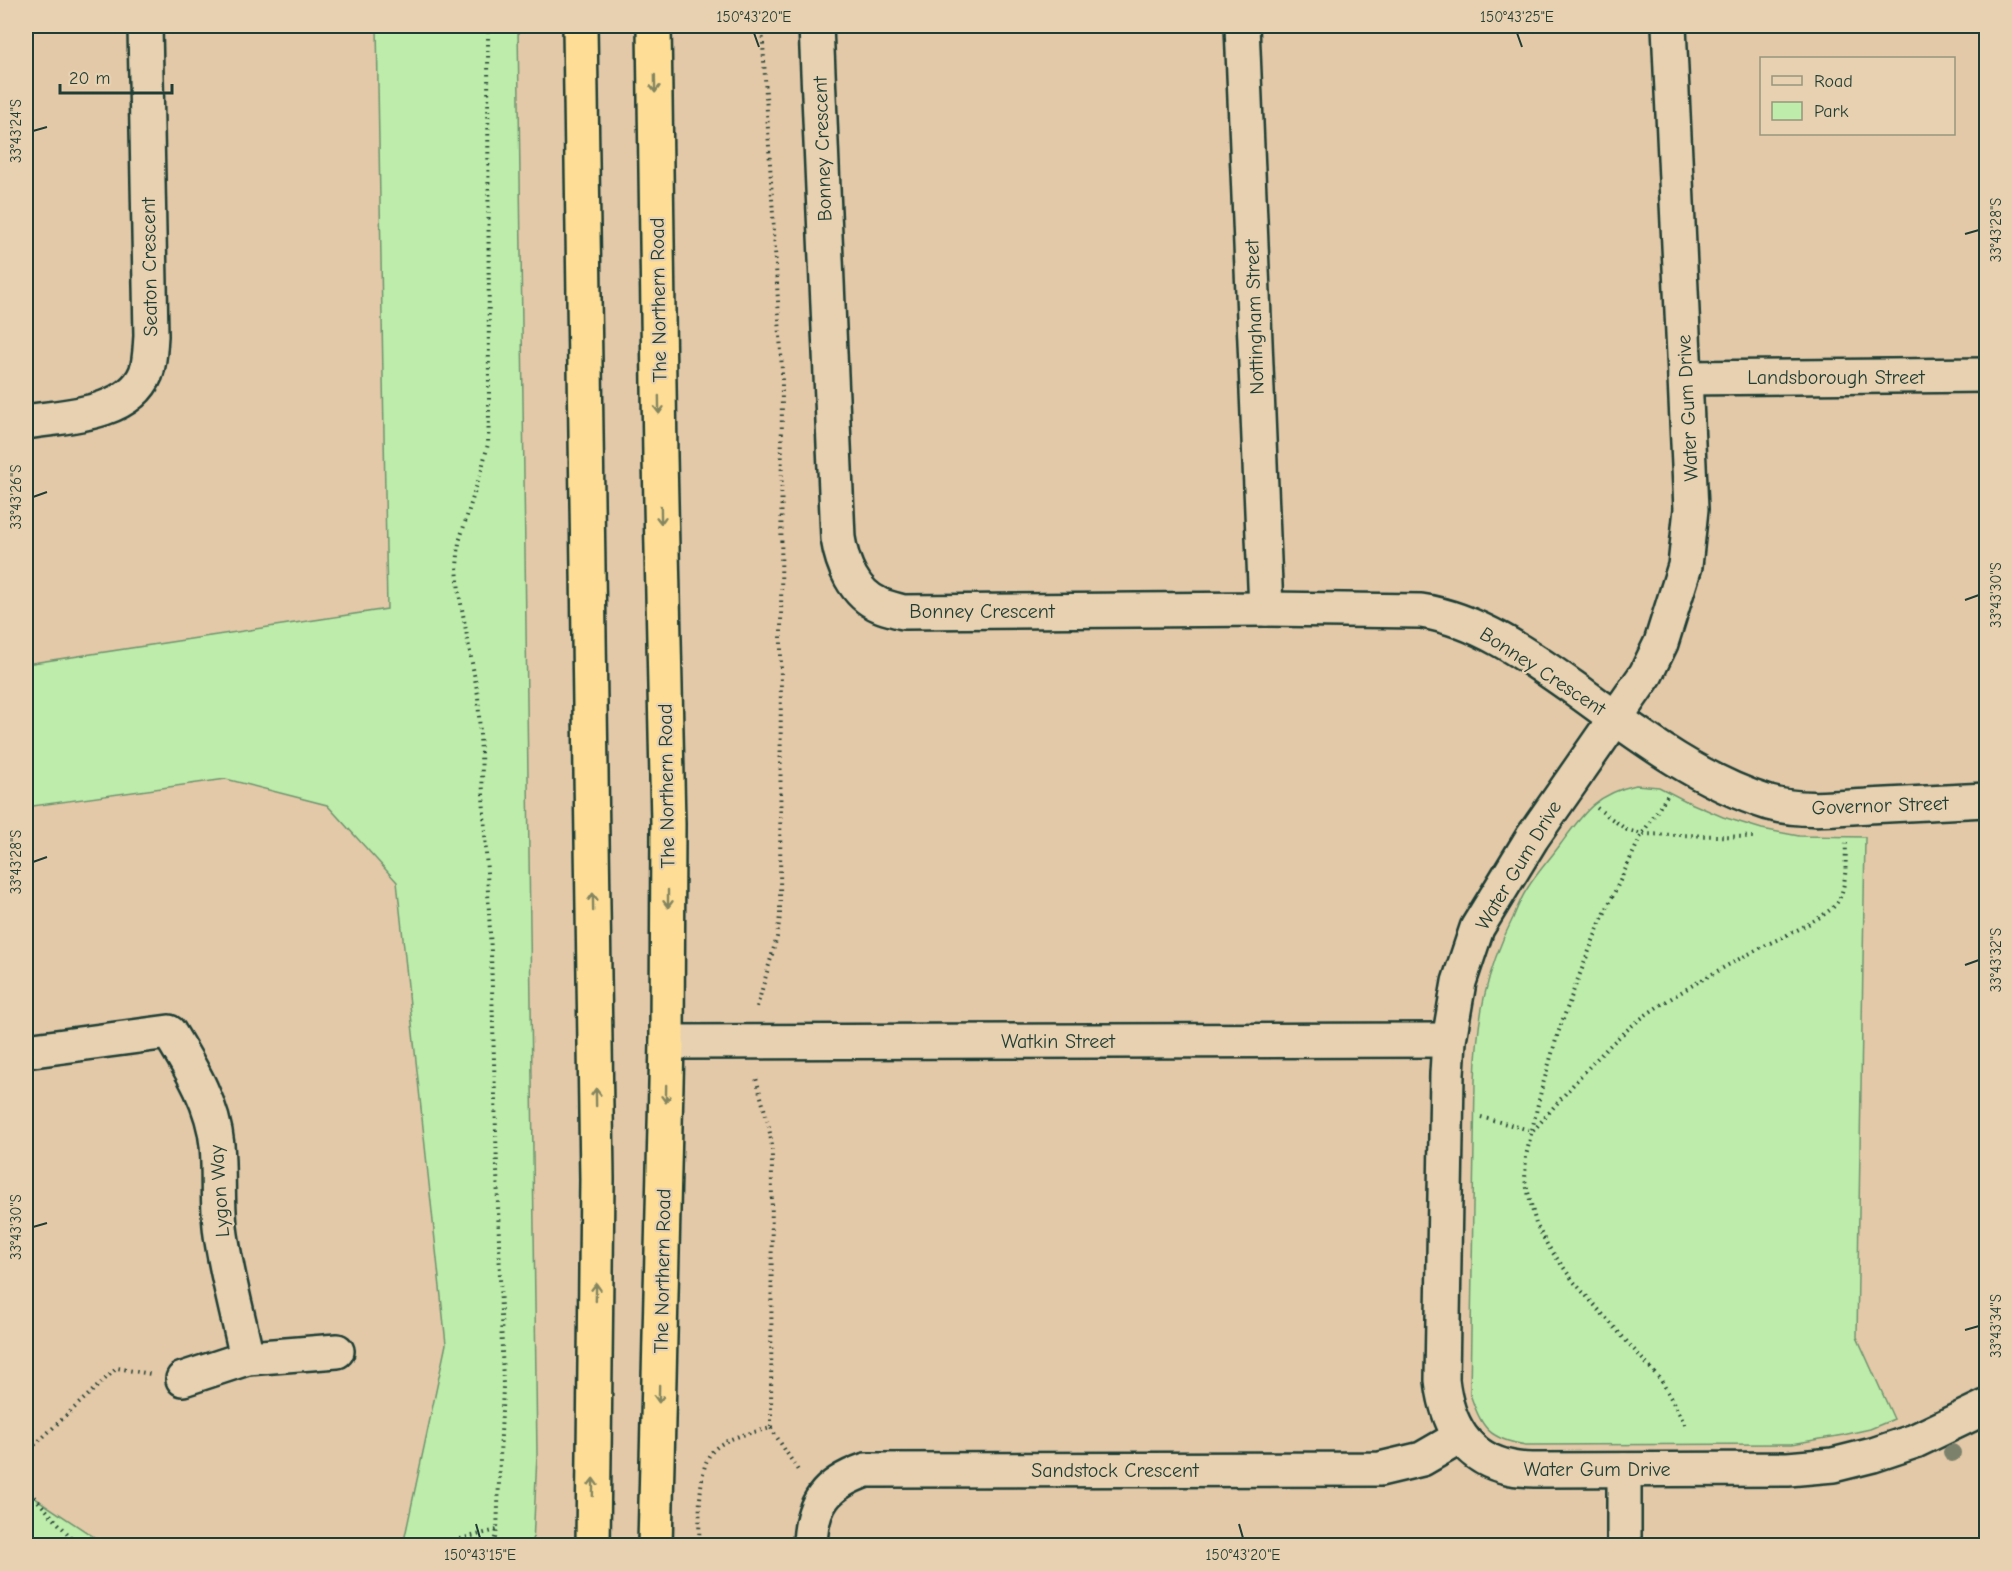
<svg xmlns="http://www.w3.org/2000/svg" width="2012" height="1571" font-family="'Comic Neue',sans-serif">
  <rect width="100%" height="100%" fill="#e4c9a8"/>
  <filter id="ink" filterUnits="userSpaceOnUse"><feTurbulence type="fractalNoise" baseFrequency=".0167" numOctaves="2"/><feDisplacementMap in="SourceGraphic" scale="12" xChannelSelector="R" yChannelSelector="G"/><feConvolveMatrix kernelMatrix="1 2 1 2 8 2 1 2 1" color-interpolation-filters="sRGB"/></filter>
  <g filter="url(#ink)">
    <g fill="#beecaa" stroke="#6e946f" stroke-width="1.5">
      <path d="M 377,26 L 518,26 L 537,1454 L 533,1545 L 385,1545 L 404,1541 L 446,1344 L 397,882 L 327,805 L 226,779 L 26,807 L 26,664 L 387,609 Z"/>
      <path d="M 1636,785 L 1659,787 L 1686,801 L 1723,817 L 1762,829 L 1799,836 L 1865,837 L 1857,1337 L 1894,1419 L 1870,1429 L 1843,1435 L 1792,1444 L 1526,1445 C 1489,1439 1482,1429 1470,1394 L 1475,1081 C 1477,1019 1485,973 1513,918 C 1517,908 1521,898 1527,889 C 1536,874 1549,860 1560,845 C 1583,814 1595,794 1636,785 Z"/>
      <path d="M 26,1492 L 106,1545 L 107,1545 L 26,1545 Z"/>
    </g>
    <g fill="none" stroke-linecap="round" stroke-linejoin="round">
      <defs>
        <g id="minor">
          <path d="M 816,26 L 838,538 C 842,564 854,594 880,605 C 887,608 896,610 903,612 L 1266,609 L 1421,611 C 1480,620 1530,657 1578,691 C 1637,734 1698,781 1769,803 C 1801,812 1836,808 1868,806 C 1908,804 1947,802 1986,800"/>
          <path d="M 1242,26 L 1266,609"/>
          <path d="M 1669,26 L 1691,509 L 1685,566 L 1661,643 L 1646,674 L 1532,838 L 1477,928 L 1459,982 L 1449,1040 L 1447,1074 L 1442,1380 C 1447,1423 1465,1459 1512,1468 C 1521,1470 1531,1470 1540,1470 L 1788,1469 L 1833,1465 L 1873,1455 L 1915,1441 L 1986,1407"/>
          <path d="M 1685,378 L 1986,375"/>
          <path d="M 26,422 C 64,416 129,415 146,373 C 150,362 150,348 151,336 L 145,26"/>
          <path d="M 667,1042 L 1449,1040"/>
          <path d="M 26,1051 L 169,1032 C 190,1067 213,1103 217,1145 C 220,1177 216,1209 222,1241 C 228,1280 239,1319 247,1358 L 183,1379"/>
          <path d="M 247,1358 L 337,1351"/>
          <path d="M 810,1546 C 811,1503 826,1484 866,1470 L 1380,1469 L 1422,1459 L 1460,1437"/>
          <path d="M 1624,1546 L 1624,1470"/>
        </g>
        <g id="highway">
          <path d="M 580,26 L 597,1179 L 593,1546"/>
          <path d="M 654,26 L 660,457 L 668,824 L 667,1042 L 655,1546"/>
        </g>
      </defs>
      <use href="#minor" stroke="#1f3d34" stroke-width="38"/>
      <use href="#highway" stroke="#1f3d34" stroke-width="38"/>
      <g stroke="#1f3d34" stroke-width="4" stroke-dasharray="1.5 4.5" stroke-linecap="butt">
        <path d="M 488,26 L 489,415 L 488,444 L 482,468 L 459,542 L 457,567 L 459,593 L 478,695 L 491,952 L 503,1386 L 497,1530 L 493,1546"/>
        <path d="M 1667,796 L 1642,834 L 1600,923 L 1576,984 L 1558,1033 L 1541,1091 L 1526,1156 L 1525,1180 L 1536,1224 L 1548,1246 L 1574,1282 L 1661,1380 L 1687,1428"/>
        <path d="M 1597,808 L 1627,830 L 1642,834 L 1753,837"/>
        <path d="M 757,1007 L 777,937 L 780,916 L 782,370 L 762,26"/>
        <path d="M 1481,1117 L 1533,1131 C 1572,1087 1609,1038 1659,1006 C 1693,984 1729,964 1766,945 C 1784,936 1824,919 1836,904 C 1848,888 1845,861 1846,842"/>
        <path d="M 771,1428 L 799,1472"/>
        <path d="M 26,1453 L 117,1368 L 150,1374"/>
        <path d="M 26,1488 L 79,1546"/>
        <path d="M 26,1537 L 70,1541 L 76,1545"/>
        <path d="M 431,1546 L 497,1530"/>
        <path d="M 699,1546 C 700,1523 697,1471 711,1453 C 724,1437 751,1433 771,1428 L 772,1147 L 769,1127 L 756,1078"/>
      </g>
      <use href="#minor" stroke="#e7d1b0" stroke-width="33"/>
      <use href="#highway" stroke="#fede96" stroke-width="33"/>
    </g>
    <circle fill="#7c816c" cx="1952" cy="1453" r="9"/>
    <defs><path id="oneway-shaft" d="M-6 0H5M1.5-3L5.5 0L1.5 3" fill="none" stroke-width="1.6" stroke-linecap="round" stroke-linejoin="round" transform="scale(1.5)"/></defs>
    <g stroke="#838560">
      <use href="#oneway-shaft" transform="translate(655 84) rotate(89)"/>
      <use href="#oneway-shaft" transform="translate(659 405) rotate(89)"/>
      <use href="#oneway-shaft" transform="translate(661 515) rotate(89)"/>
      <use href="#oneway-shaft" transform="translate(668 899) rotate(90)"/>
      <use href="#oneway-shaft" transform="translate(593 902) rotate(-91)"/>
      <use href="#oneway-shaft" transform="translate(666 1094) rotate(91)"/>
      <use href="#oneway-shaft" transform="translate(596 1097) rotate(-91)"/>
      <use href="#oneway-shaft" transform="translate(596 1292) rotate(-89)"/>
      <use href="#oneway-shaft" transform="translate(659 1394) rotate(91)"/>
      <use href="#oneway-shaft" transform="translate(593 1487) rotate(-89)"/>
    </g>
  </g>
  <path fill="none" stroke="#1f3d34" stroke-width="2" d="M 754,33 L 759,47M 1517,33 L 1522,47M 33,131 L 47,127M 1965,234 L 1979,230M 33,497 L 47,492M 1965,600 L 1979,595M 33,862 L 47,857M 1965,965 L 1979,960M 33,1227 L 47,1223M 1965,1330 L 1979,1326M 476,1524 L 480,1538M 1239,1524 L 1243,1538"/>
  <g text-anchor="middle" stroke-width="4.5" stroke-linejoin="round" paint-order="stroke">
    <g font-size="20" fill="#1f3d34" stroke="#e7d1b0">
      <text transform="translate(822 149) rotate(-92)" y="7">Bonney Crescent</text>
      <text transform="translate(149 267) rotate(-91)" y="7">Seaton Crescent</text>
      <text transform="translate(658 300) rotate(-91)" y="7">The Northern Road</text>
      <text transform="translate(1254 317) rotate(-92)" y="7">Nottingham Street</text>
      <text x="1836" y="384">Landsborough Street</text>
      <text transform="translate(1687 408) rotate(-93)" y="7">Water Gum Drive</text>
      <text x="982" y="618">Bonney Crescent</text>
      <text transform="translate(1543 671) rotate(33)" y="7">Bonney Crescent</text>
      <text transform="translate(666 786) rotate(-91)" y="7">The Northern Road</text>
      <text transform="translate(1880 805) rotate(-2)" y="7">Governor Street</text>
      <text transform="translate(1518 865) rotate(-59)" y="7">Water Gum Drive</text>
      <text x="1058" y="1048">Watkin Street</text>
      <text transform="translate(219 1191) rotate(-94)" y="7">Lygon Way</text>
      <text transform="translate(662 1271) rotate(-89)" y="7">The Northern Road</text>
      <text x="1597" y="1476">Water Gum Drive</text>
      <text x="1115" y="1477">Sandstock Crescent</text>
    </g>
  </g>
  <rect width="2012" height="1571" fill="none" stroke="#e7d1b0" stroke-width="66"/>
  <rect x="1760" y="57" width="195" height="78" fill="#e7d1b0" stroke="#97967e" stroke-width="1.5"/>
  <rect x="1772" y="76" width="30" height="9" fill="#e7d1b0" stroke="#97967e" stroke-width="1.5"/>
  <text x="1814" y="87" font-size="18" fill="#1f3d34">Road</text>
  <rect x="1772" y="102" width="30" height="18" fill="#beecaa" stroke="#97967e" stroke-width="1.5"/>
  <text x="1814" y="117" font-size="18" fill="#1f3d34">Park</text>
  <path d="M60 84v9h112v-9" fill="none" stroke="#1f3d34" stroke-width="3"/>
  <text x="69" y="84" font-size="18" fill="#1f3d34" stroke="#e7d1b0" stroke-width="4.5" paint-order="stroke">20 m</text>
  <rect x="33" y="33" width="1946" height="1505" fill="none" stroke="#1f3d34" stroke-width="2"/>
  <g font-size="15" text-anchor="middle" fill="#1f3d34">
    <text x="754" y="22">150°43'20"E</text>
    <text x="1517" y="22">150°43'25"E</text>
    <text transform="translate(16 131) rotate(-90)" y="5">33°43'24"S</text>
    <text transform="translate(1996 230) rotate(-90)" y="5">33°43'28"S</text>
    <text transform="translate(16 497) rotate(-90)" y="5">33°43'26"S</text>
    <text transform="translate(1996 595) rotate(-90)" y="5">33°43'30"S</text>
    <text transform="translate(16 862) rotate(-90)" y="5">33°43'28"S</text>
    <text transform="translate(1996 960) rotate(-90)" y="5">33°43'32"S</text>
    <text transform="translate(16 1227) rotate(-90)" y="5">33°43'30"S</text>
    <text transform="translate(1996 1326) rotate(-90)" y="5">33°43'34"S</text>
    <text x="480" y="1560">150°43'15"E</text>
    <text x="1243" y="1560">150°43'20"E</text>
  </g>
</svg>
